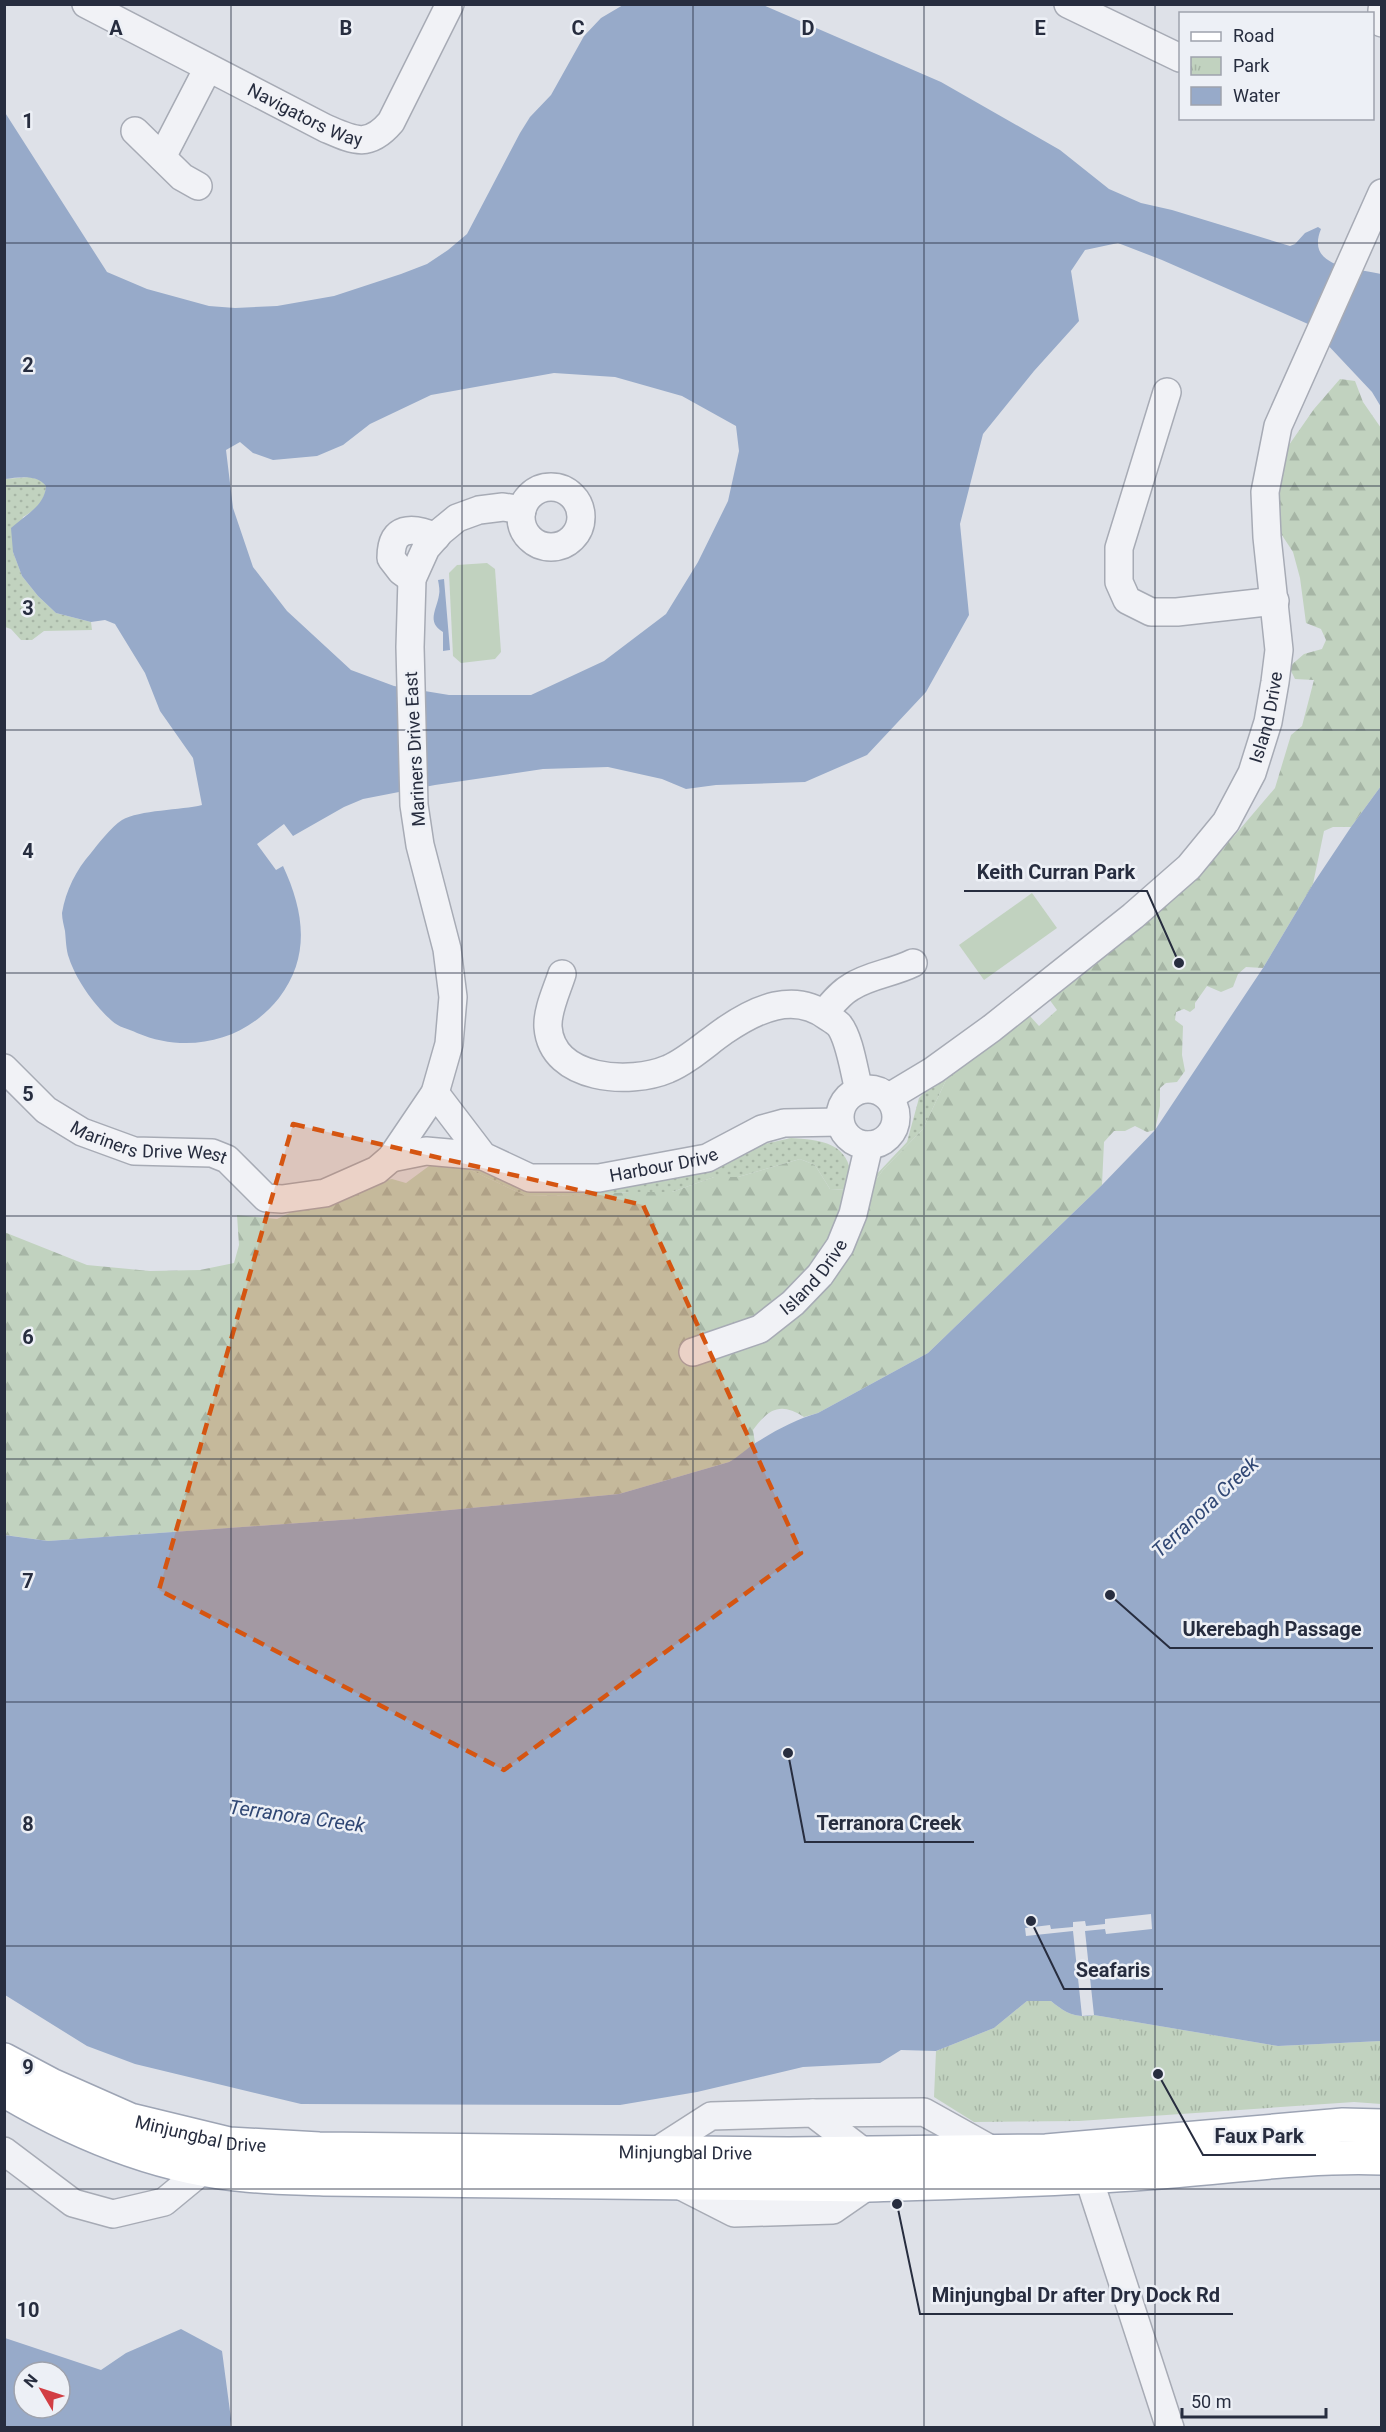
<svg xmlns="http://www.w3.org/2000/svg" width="1386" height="2432" font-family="Roboto,sans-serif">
  <defs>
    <pattern id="grass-dots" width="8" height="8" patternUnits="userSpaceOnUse" patternTransform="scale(1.5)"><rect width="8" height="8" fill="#c1d2bf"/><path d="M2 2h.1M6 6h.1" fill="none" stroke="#a6b5a5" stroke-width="1.8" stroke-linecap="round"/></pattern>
    <pattern id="forest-firs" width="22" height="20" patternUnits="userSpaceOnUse" patternTransform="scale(1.5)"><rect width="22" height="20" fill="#c1d2bf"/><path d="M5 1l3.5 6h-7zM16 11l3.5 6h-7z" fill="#a6b5a5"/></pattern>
    <pattern id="park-tufts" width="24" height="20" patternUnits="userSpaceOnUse" patternTransform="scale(1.5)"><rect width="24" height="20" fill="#c1d2bf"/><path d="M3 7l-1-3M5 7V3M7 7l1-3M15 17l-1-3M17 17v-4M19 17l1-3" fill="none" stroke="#a6b5a5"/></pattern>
  </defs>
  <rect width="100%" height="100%" fill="#dee1e8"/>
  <g fill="url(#grass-dots)">
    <path d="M 29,477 L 41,480 L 46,486 C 46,501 35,510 23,517 L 13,552 L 22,576 L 38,596 L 56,613 L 91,622 L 92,630 L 44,631 L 32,640 L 21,640 L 11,629 L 5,627 L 5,479 Z"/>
    <path d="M 948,1076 L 923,1129 L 883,1170 L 868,1191 L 874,1177 L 907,1142 L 919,1098 L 929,1087 Z"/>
    <path d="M 791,1138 C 830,1140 853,1146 852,1190 L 830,1189 L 815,1165 L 800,1159 L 738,1177 L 714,1177 L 672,1192 L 629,1192 L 576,1196 L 524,1195 L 454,1162 L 589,1190 L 652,1182 L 710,1165 L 746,1148 Z"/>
  </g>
  <path fill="url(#forest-firs)" d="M 1340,379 L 1355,381 L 1363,402 L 1381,428 L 1381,786 L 1351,827 L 1333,827 L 1324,831 L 1313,884 L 1263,968 L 1246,967 L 1238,974 L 1233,987 L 1221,992 L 1207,986 L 1195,1003 L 1195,1008 L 1190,1012 L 1184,1009 L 1176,1012 L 1175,1020 L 1183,1026 L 1182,1055 L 1185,1071 L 1177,1082 L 1166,1083 L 1160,1088 L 1160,1106 L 1155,1130 L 1147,1132 L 1135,1126 L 1125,1131 L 1114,1131 L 1104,1142 L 1102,1185 L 928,1353 L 818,1413 L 804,1417 C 781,1402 769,1408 753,1430 L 755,1443 L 744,1454 L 729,1462 L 619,1494 L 355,1519 L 48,1541 L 5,1535 L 4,1232 L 87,1265 L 150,1271 L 200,1270 L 234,1263 L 239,1245 L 237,1215 L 277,1219 L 341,1188 L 392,1179 L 406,1183 L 429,1166 L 452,1156 L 454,1162 L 524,1195 L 576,1196 L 629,1192 L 672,1192 L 714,1177 L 738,1177 L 800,1159 L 815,1165 L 830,1189 L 868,1191 L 883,1170 L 923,1129 L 948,1076 L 1029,1015 L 1039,1026 L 1057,1010 L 1049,999 L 1183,884 L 1235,835 L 1275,788 L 1291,735 L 1302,726 L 1314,680 L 1295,679 L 1289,667 L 1304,654 L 1322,649 L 1326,640 L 1321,629 L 1306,623 L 1300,578 L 1293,552 L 1274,523 L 1282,455 L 1314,409 Z"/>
  <path fill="url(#park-tufts)" d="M 1027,2001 L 1051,2001 C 1064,2012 1076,2019 1094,2015 L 1278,2046 L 1381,2041 L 1381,2104 L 1354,2102 L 1079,2121 L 974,2122 L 934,2097 L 936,2051 L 994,2028 Z"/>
  <g fill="#c1d2bf">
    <path d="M 487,563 L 495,569 L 501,652 L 495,659 L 461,663 L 453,656 L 449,573 L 457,565 Z"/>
    <path d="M 1032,893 L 1057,928 L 984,980 L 959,945 Z"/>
  </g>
  <g fill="#97aac9" fill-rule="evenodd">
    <path d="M 623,5 L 763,5 L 941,82 L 1060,150 L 1109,189 L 1141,203 L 1172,210 L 1290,246 L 1295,244 L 1305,233 L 1318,227 L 1321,229 C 1305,268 1355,268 1381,274 L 1381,407 L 1372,392 L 1308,324 L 1162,260 L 1118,243 L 1085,250 L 1071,271 L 1079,321 L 1034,371 L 983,434 L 960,524 L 969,615 L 926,692 L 867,755 L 805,782 L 716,785 L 686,789 L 662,779 L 608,767 L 543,769 L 435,785 L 363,799 L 344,807 L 293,836 L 284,824 L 257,844 L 276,870 L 283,866 C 304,911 311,956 279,998 C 244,1042 187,1054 137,1033 C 129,1029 118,1027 112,1021 C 95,1006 76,980 69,958 C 66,950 66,940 65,931 C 64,926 62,919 62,913 C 66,890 76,870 91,853 C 99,843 111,827 122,820 C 139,810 182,810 202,805 L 193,758 L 160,711 L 145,673 L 115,624 L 105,620 L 91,622 L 56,613 L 38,596 L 22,576 L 13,552 L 11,528 C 24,516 45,506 46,486 C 37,474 19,477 5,479 L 4,111 L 107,272 L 147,289 L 209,306 L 235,308 L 277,306 L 334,296 L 401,274 L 427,264 L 448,250 L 467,234 L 520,133 L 530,117 L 551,95 L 584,36 L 601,18 ZM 554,373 L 615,377 L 682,396 L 736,426 L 739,451 L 728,501 L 698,562 L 666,614 L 604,661 L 531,695 L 449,695 L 394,686 L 351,670 L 287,611 L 253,567 L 233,508 L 226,450 L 240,442 L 253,453 L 273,460 L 317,456 L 343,445 L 370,424 L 431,395 Z"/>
    <path d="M 444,579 L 450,650 L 443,651 L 443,632 C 426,622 437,609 439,595 C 440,591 439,585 438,580 Z"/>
    <path d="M 1381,786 L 1381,2041 L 1278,2046 L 1094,2015 C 1076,2019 1064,2012 1051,2001 L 1027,2001 L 994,2028 L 936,2051 L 901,2050 L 880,2063 L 803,2067 L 697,2092 L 620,2105 L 301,2104 L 135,2064 L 87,2046 L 5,1995 L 4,1535 L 48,1541 L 355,1519 L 619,1494 L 729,1462 C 740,1456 747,1448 757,1442 C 776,1430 797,1419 818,1413 L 928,1353 L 1102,1185 L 1155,1130 L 1263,968 L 1313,884 L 1351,827 Z"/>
    <path d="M 181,2329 L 222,2351 L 231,2419 L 230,2427 L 5,2427 L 5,2338 L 101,2370 L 126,2353 ZM 24,2372 L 60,2372 L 60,2408 L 24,2408 Z"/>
  </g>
  <path fill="#dee1e8" d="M 1151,1914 L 1152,1929 L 1106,1934 L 1105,1929 L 1085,1931 L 1094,2015 L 1082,2016 L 1073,1931 L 1026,1936 L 1025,1928 L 1050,1925 L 1051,1929 L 1073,1927 L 1073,1922 L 1085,1921 L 1086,1926 L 1105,1924 L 1105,1919 Z"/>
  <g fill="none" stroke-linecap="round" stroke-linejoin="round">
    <defs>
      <g id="minor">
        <path id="s1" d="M 86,4 L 325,128 C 353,140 368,149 391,122 L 450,4"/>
        <path d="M 1068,4 L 1180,58"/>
        <path d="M 1382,10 L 1382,23"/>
        <path d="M 135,131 L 182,177 L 198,186"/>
        <path d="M 162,157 L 208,68"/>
        <path d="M 1167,392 L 1119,548 L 1119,582 L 1127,600 L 1151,612 L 1177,612 L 1275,601"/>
        <circle cx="551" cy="517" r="30"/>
        <path d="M 412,579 L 401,571 L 391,558 C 391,526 412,526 436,537"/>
        <path d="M 562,974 C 557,990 547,1010 548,1027 C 552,1081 631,1085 668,1069 C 686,1062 708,1042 724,1031 C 756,1009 794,991 828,1017 C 831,1019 836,1022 839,1025 C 850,1039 854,1072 859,1090"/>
        <path d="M 824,1013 C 832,1004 840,993 851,987 C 869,975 893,973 913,963"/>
        <path id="s2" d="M 4,1068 L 46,1110 L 82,1132 L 134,1151 L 212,1153 L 227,1159 L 266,1198 L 282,1199 L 325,1193 L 377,1170 L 391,1158 L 435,1093 L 449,1044 L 453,997 L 447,949 L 420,845 L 414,805 L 410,647 L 412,579 L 426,548 L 440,532 L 457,518 L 479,510 L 503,507 L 522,510"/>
        <circle cx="868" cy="1117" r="28"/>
        <path id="s3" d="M 435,1093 L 483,1156 L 530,1178 L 599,1178 L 707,1158 L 762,1129 L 784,1123 L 840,1122"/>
        <path id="s4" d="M 889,1097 L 934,1070 L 992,1028 L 1133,916 L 1189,867 L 1226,822 L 1252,773 L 1268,722 L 1275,682 L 1279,650 L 1267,537 L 1265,492 L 1278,426 L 1382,193"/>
        <path d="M 391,1158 L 426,1151 L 483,1156"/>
        <path id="s5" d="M 693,1352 L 760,1329 L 793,1303 L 820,1275 L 840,1246 L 853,1214 L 869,1145"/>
        <path d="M 813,2113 L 924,2112 L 994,2151"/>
        <path d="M 4,2151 L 73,2203 L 113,2214 L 164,2202 L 204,2169"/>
        <path d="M 655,2152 L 711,2116 L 813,2113 L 865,2153"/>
        <path d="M 1086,2159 L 1088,2176 L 1170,2428"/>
        <path d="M 679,2185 L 734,2213 L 833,2210 L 869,2185"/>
      </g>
      <g id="major">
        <path id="s6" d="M 4,2060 L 51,2085 L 130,2120 L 229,2144 L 319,2149 L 789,2154 L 1046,2151 L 1343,2125 L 1382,2126"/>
        <path d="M 4,2090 C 78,2134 160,2168 246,2175 C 272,2178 298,2178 324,2179 L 869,2185 C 961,2182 1054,2180 1146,2173 C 1224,2168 1303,2155 1382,2158"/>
      </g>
    </defs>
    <use href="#minor" stroke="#a7abb5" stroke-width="30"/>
    <use href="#major" stroke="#9da4b4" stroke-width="36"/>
    <use href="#minor" stroke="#f1f2f6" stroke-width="27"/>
    <use href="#major" stroke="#fff" stroke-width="33"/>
  </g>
  <path fill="#d55511" fill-opacity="0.2" stroke="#d55511" stroke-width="4.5" stroke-dasharray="12 8" stroke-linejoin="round" d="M 293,1124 L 643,1205 L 801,1553 L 504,1770 L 159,1590 Z"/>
  <path fill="none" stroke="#272d3f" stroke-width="1.5" stroke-opacity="0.55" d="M 231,4 L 231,2428M 462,4 L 462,2428M 693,4 L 693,2428M 924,4 L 924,2428M 1155,4 L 1155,2428M 4,243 L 1382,243M 4,486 L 1382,486M 4,730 L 1382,730M 4,973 L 1382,973M 4,1216 L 1382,1216M 4,1459 L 1382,1459M 4,1702 L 1382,1702M 4,1946 L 1382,1946M 4,2189 L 1382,2189"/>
  <g text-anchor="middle" stroke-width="5" stroke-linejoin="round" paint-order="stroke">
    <g font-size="18" fill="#272d3f" stroke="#edf0f6">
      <text dy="6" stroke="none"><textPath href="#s1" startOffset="246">Navigators Way</textPath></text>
      <text dy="6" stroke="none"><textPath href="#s4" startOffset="550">Island Drive</textPath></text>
      <text transform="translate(415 749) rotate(-93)" y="6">Mariners Drive East</text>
      <text dy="6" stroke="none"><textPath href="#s2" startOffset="170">Mariners Drive West</textPath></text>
      <text dy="6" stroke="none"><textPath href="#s3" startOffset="266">Harbour Drive</textPath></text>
      <text dy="6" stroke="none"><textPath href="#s5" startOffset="146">Island Drive</textPath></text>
      <text dy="6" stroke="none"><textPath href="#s6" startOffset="212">Minjungbal Drive</textPath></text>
      <text dy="6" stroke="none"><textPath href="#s6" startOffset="698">Minjungbal Drive</textPath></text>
    </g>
    <g font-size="20" font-style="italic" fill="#304774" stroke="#edf0f6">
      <text transform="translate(1205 1507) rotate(-43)" y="7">Terranora Creek</text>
      <text transform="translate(297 1816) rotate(8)" y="7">Terranora Creek</text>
    </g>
  </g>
  <g font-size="20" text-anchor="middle" font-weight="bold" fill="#272d3f" stroke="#edf0f6" stroke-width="5" stroke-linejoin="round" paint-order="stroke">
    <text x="116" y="35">A</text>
    <text x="346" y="35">B</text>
    <text x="578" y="35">C</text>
    <text x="808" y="35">D</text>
    <text x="1040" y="35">E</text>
    <text x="28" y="128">1</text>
    <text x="28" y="372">2</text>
    <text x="28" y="615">3</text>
    <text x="28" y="858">4</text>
    <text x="28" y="1101">5</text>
    <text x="28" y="1344">6</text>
    <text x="28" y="1588">7</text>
    <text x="28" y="1831">8</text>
    <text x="28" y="2074">9</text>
    <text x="28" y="2317">10</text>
  </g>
  <path fill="none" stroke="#272d3f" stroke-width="2" d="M1179 963L1147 891H964M1110 1595L1170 1648H1373M788 1753L805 1842H974M1031 1921L1064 1989H1163M1158 2074L1203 2155H1316M897 2204L920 2314H1233"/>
  <g fill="#272d3f" stroke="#edf0f6" stroke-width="2">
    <circle cx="1179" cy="963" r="6"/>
    <circle cx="1110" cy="1595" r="6"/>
    <circle cx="788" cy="1753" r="6"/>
    <circle cx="1031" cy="1921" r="6"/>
    <circle cx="1158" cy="2074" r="6"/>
    <circle cx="897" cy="2204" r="6"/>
  </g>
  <g font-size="20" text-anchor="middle" font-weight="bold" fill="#272d3f" stroke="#edf0f6" stroke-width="5" stroke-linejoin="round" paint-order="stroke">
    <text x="1056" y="879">Keith Curran Park</text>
    <text x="1272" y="1636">Ukerebagh Passage</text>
    <text x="889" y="1830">Terranora Creek</text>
    <text x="1113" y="1977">Seafaris</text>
    <text x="1259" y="2143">Faux Park</text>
    <text x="1076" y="2302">Minjungbal Dr after Dry Dock Rd</text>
  </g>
  <rect width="1386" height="2432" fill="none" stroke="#272d3f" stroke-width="12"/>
  <rect x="1179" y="12" width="195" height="108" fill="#edf0f6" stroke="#9ea2ad" stroke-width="1.5"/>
  <rect x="1191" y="32" width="30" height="9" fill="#ffffff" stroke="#9ea2ad" stroke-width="1.5"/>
  <text x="1233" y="42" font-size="18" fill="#272d3f">Road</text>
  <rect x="1191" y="57" width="30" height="18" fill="url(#park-tufts)" stroke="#9ea2ad" stroke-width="1.5"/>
  <text x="1233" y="72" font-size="18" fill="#272d3f">Park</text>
  <rect x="1191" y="87" width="30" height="18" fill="#97aac9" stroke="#9ea2ad" stroke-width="1.5"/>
  <text x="1233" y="102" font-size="18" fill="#272d3f">Water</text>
  <g transform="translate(42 2390) rotate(309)"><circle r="28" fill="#edf0f6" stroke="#9ea2ad" stroke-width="1.5"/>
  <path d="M0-4.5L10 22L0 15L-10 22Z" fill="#d23e44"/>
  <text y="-9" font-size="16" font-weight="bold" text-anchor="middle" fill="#272d3f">N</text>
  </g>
  <path d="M1182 2408v9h144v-9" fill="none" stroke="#272d3f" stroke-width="3"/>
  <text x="1191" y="2408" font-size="18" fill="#272d3f" stroke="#edf0f6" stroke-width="4.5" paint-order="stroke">50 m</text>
</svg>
